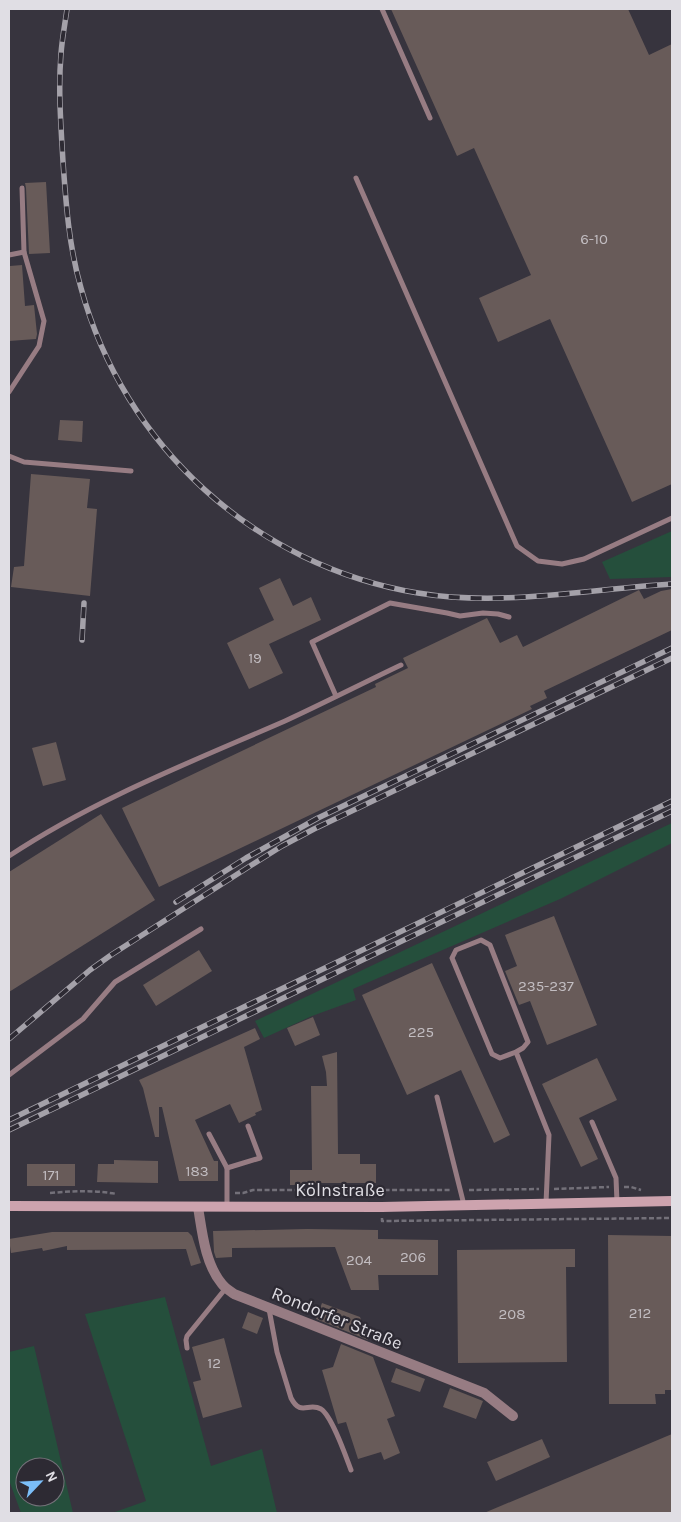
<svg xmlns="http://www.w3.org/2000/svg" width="681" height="1522" font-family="Karla,sans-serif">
  <rect width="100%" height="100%" fill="#37343e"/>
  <g fill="#254f3c" fill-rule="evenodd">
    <path d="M 672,531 L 672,577 L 610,579 L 602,562 Z"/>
    <path d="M 672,823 L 672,843 L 560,899 L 353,989 L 356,1000 L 312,1016 L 264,1038 L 255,1021 Z"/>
    <path d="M 165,1297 L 211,1466 L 262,1449 L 277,1513 L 112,1513 L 146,1501 L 85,1314 Z"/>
    <path d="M 34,1346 L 73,1513 L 21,1513 L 9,1480 L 9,1352 ZM 25,1467 L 55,1467 L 55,1497 L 25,1497 Z"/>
  </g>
  <g fill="#685b59">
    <path d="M 391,9 L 628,9 L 649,55 L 672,44 L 672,484 L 632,502 L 550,319 L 498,342 L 479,298 L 531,275 L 474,148 L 457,156 Z"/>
    <path d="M 46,182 L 50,253 L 29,254 L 26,188 L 25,183 Z"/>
    <path d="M 22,265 L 25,306 L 34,305 L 37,334 L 36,339 L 9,341 L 9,270 L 10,270 L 10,266 Z"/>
    <path d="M 60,420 L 83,421 L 82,442 L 58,440 Z"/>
    <path d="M 31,474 L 90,479 L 87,508 L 97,509 L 90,596 L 11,587 L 14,567 L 24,566 Z"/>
    <path d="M 280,578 L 293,606 L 311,597 L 321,620 L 269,644 L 283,673 L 249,689 L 227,643 L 274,620 L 259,588 Z"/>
    <path d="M 672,589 L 672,630 L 544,691 L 547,698 L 530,706 L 532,709 L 159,887 L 122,808 L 376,687 L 375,684 L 408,668 L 403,658 L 487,618 L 500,643 L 517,635 L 523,647 L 639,590 L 644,599 L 661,591 Z"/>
    <path d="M 56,742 L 66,780 L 43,786 L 32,748 Z"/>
    <path d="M 101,814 L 155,900 L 9,992 L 9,872 Z"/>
    <path d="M 554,916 L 597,1025 L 547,1045 L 530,1001 L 519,1005 L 505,971 L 517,966 L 505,935 Z"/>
    <path d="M 199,950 L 212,971 L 156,1006 L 143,985 Z"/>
    <path d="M 432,963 L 510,1135 L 494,1143 L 461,1070 L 407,1095 L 362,995 Z"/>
    <path d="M 313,1017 L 320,1035 L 295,1046 L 287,1028 Z"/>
    <path d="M 255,1028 L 260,1039 L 244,1047 L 262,1110 L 255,1113 L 256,1115 L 239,1123 L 230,1104 L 195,1120 L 214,1161 L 218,1161 L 218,1181 L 179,1181 L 162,1107 L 159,1107 L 159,1137 L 155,1137 L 143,1088 L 139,1080 Z"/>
    <path d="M 337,1052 L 338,1154 L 360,1154 L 360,1164 L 376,1164 L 376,1183 L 312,1183 L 312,1185 L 290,1185 L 290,1170 L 312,1170 L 311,1086 L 327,1086 L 326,1072 L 322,1056 Z"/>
    <path d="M 597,1058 L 617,1100 L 579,1118 L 598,1159 L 581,1167 L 542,1084 Z"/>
    <path d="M 114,1160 L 158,1161 L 158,1183 L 97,1182 L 98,1164 L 114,1164 Z"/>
    <rect x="27" y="1164" width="48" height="22"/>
    <path d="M 307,1229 L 378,1230 L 378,1239 L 438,1240 L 438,1275 L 378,1275 L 379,1290 L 351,1290 L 335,1247 L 232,1248 L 232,1257 L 216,1258 L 214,1252 L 213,1231 Z"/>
    <path d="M 52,1232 L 188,1232 L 192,1236 L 201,1263 L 191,1266 L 186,1249 L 67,1250 L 67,1246 L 43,1251 L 42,1248 L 11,1253 L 9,1239 Z"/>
    <path d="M 608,1235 L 672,1236 L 672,1390 L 665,1390 L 665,1394 L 655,1394 L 656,1404 L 609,1404 Z"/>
    <path d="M 575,1249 L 575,1267 L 566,1267 L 567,1362 L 458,1363 L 457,1250 Z"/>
    <path d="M 322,1303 L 360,1317 L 368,1340 L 316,1319 Z"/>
    <path d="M 248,1312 L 263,1318 L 257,1334 L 242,1328 Z"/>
    <path d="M 224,1338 L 242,1407 L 203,1418 L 193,1382 L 201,1380 L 192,1347 Z"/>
    <path d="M 341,1344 L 373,1357 L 395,1416 L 387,1419 L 400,1453 L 384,1460 L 381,1452 L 358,1459 L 346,1422 L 338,1424 L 322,1370 L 333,1367 Z"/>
    <path d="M 396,1368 L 425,1379 L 420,1392 L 391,1382 Z"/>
    <path d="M 450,1388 L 483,1401 L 476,1419 L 443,1407 Z"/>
    <path d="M 672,1434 L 672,1513 L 484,1513 Z"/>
    <path d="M 542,1439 L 550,1457 L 496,1481 L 487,1462 Z"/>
  </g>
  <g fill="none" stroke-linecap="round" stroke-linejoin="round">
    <g stroke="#737079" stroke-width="2.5" stroke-dasharray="5 2.5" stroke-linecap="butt">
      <path d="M 624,1187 L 631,1187 L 641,1190"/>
      <path d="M 554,1189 L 609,1187"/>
      <path d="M 469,1190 L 539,1189"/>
      <path d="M 50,1193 C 73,1191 94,1190 117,1194"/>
      <path d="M 235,1193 L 243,1193 L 253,1190 L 451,1190"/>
      <path d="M 382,1218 L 382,1221 L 672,1218"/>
    </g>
    <g stroke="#977c83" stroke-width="5">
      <path d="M 382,9 L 430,118"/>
      <path d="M 356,178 L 517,546 L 538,561 L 562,564 L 584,559 L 672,518"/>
      <path d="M 9,255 L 24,252"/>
      <path d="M 9,392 L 39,346 L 44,321 L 24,252 L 22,188"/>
      <path d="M 9,456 L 24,462 L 131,471"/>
      <path d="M 336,696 L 312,642 L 390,603 L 447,613 L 460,616 L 483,613 L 498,614 L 509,617"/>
      <path d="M 9,856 C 95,799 191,762 285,721 C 324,703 363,683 401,665"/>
      <path d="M 516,1052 L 500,1058 L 492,1054 L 452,958 L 456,950 L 481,940 L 490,945 L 528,1042 L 523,1048 L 516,1052 L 549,1135 L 546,1203"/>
      <path d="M 9,1075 L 83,1019 L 115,982 L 201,929"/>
      <path d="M 437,1097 L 464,1205"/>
      <path d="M 592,1122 L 616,1178 L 617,1202"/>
      <path d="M 209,1134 L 227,1168 L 227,1207"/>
      <path d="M 227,1168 L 260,1158 L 248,1126"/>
      <path d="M 269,1309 L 277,1352 L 291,1398 C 301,1417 308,1402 321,1409 C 332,1416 346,1457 351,1470"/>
      <path d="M 187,1348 L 186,1340 L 187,1336 L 226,1288"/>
    </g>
    <path stroke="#977c83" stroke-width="10" d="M 198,1207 C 202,1231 205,1264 222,1284 C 225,1288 230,1291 234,1294 L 484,1393 L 513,1416"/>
    <path stroke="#cda3ae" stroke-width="10" d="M 9,1206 L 382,1207 L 672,1201"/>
    <defs>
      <g id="rail">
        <path d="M 67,9 C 65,24 62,39 61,54 C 58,90 61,126 63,162 C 66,204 69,247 81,288 C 124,446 255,566 418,593 C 502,607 588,589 672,584"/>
        <path d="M 82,640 L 84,603"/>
        <path d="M 176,902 L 246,858 L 318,818 L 672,648"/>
        <path d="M 9,1039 L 90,970 L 111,955 L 250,866 L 282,846 L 314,829 L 672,658"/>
        <path d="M 9,1120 L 672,801"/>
        <path d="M 9,1130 L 672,811"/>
      </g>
    </defs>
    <use href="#rail" stroke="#a4a1a9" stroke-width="5.5"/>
    <use href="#rail" stroke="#2d2a33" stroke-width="4" stroke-dasharray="11" stroke-linecap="butt"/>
  </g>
  <g text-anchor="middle" stroke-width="4.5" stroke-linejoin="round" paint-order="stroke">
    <g font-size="15" fill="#c2bdc1">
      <text x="594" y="244">6-10</text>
      <text x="255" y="663">19</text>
      <text x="546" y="991">235-237</text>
      <text x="421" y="1037">225</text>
      <text x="197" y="1176">183</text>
      <text x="51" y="1180">171</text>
      <text x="413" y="1262">206</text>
      <text x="359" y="1265">204</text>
      <text x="640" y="1318">212</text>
      <text x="512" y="1319">208</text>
      <text x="214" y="1368">12</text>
    </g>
    <g font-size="18" fill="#e0dee4" stroke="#2d2a33">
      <text x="340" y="1196">Kölnstraße</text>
      <text transform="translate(337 1318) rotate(22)" y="6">Rondorfer Straße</text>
    </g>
  </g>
  <rect width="681" height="1522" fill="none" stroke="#e0dee4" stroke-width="20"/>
  <g transform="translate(40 1482) rotate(65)"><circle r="24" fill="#2d2a33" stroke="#75727a"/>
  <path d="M0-4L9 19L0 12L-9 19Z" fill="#7bbef8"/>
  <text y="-8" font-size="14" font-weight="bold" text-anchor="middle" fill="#e0dee4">N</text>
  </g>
</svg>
